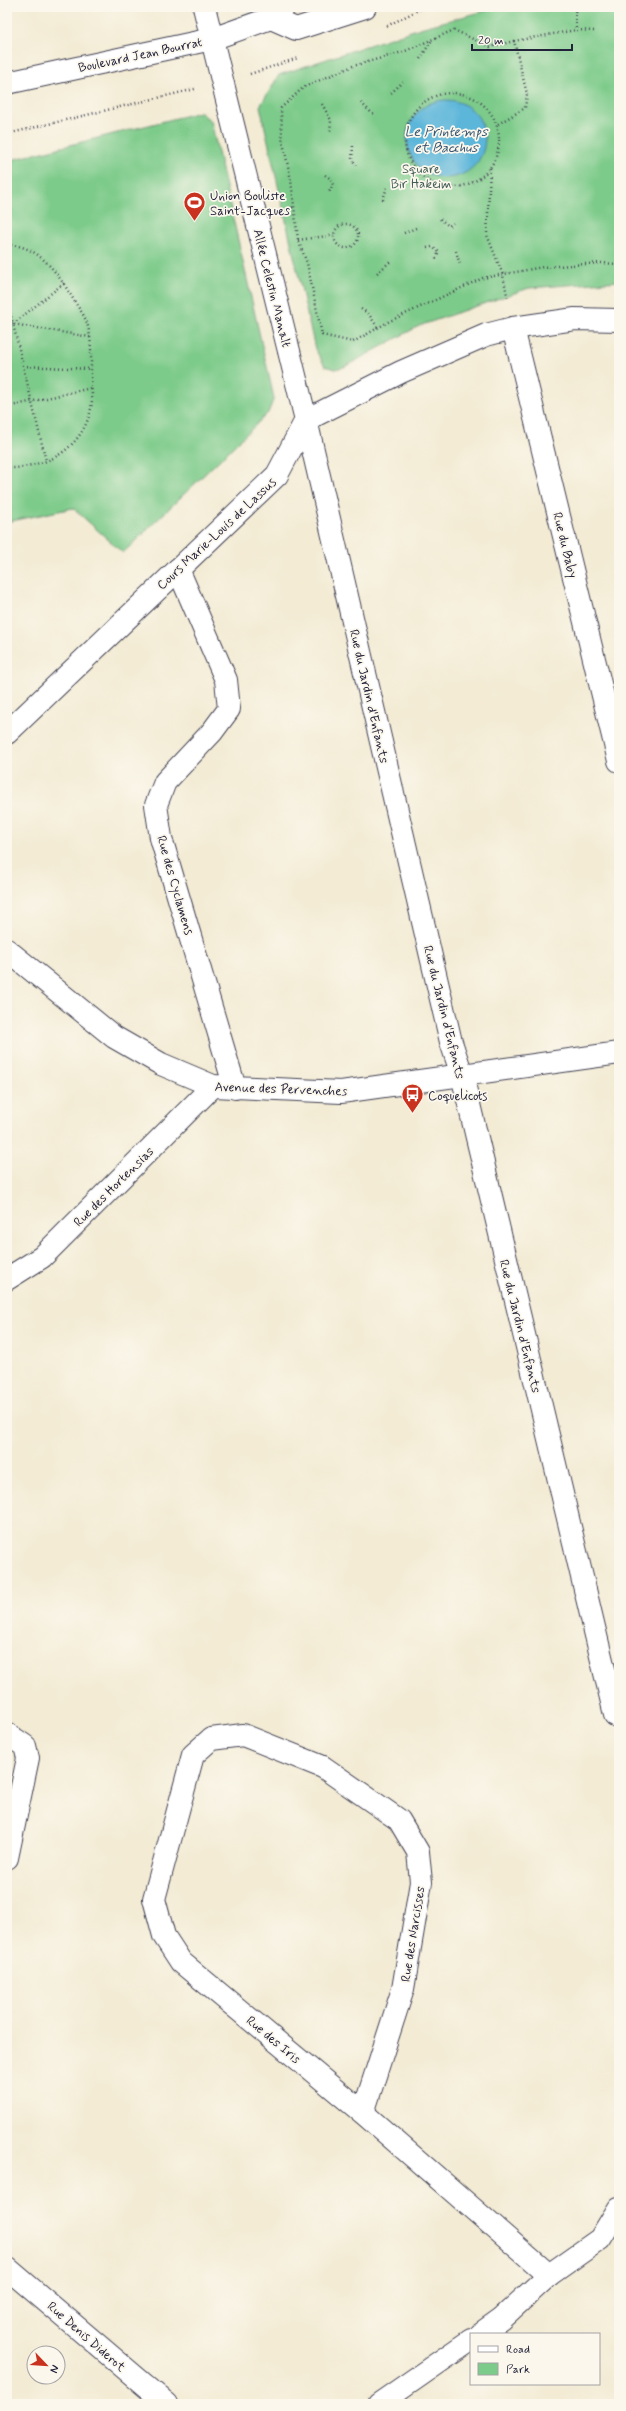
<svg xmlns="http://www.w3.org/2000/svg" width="626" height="2411" font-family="Mynerve,sans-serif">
  <rect width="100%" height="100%" fill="#fbf7ec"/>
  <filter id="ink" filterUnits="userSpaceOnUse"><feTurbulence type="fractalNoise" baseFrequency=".025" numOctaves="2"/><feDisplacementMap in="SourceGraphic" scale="8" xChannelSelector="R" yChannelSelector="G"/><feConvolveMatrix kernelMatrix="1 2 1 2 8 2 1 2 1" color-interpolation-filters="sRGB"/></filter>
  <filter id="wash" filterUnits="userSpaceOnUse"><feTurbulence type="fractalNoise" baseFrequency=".012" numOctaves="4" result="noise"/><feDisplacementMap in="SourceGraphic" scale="16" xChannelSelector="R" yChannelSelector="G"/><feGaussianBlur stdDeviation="0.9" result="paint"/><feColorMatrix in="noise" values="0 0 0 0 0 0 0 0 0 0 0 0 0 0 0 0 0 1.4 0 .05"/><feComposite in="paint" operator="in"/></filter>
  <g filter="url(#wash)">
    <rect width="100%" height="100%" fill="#f3ebd4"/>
    <g fill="#7dcb8a" stroke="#507662">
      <path d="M 500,7 L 619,7 L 619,281 L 529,288 L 419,326 L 344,367 L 335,369 L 325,366 L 315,349 L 260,106 L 279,75 L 420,28 Z"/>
      <path d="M 200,112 L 211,121 L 274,398 L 268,413 L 123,553 L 73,508 L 7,522 L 7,161 Z"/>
    </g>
    <circle fill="#5cb6da" stroke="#3f6c8a" cx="446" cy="139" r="39"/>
  </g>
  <g filter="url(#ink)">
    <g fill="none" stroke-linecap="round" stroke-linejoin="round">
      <defs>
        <g id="minor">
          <path d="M 204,7 L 306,420 L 451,1042 L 462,1075 L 615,1715 L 619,1717"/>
          <path d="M 513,328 L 619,761"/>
          <path d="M 178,569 L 226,680 L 229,709 L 212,732 L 165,782 L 156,805 L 161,838 L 235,1088"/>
          <path d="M 7,733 L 277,475 L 306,420 L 401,372 L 486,335 L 513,328 L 575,319 L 619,320"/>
          <path d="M 7,950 L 114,1037 L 161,1064 L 213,1086 L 341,1092 L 619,1053"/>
          <path d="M 7,1279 L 42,1257 L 213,1086"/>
          <path d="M 7,1734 L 25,1746 L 28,1758 L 7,1858"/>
          <path d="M 363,2113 L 403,1989 L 421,1882 L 418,1852 L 399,1820 L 323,1767 L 243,1735 L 211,1739 L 193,1755 L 154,1899 L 164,1936 L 181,1962 L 363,2113 L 549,2275"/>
          <path d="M 7,2268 L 167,2404"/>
          <path d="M 480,2334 L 501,2319 L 549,2275 L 600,2239 L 619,2208"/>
          <path d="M 379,2404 L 471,2340"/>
        </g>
        <g id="major">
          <path d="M 271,18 L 296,29 L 365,7"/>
          <path d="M 7,83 L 212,39 L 271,18 L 284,7"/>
        </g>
      </defs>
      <use href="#minor" stroke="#414052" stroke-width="24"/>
      <use href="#major" stroke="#414052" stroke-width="24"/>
      <g stroke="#414052" stroke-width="2.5" stroke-dasharray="1 3" stroke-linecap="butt">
        <path d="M 575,7 L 576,30 L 595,31"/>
        <path d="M 387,26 L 424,7"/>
        <path d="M 514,41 L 490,47 L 454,30 L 403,52 L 353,66 L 304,87 L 281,108 L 282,138 L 291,180 L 298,240 L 307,263 L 322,335 L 353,342 L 390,321 L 483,278 L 543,267 L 601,263 L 619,264"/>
        <path d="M 420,59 L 432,40"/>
        <path d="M 250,74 L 298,58"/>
        <circle cx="452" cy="140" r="47"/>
        <path d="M 391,93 L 403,82"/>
        <path d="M 361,103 L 374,115"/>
        <path d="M 322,104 L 331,120 L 330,132"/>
        <path d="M 498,124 L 525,108 L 527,94 L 514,41 L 576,30"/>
        <path d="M 7,134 L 195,89"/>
        <path d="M 353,146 L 352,159 L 356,165"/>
        <path d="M 490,168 L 487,235 L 503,275 L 508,300"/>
        <path d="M 325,175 L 331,179 L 333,185 L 328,194"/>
        <path d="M 383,200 L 387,187"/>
        <path d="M 284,209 L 294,207"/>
        <path d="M 440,219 L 449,226 L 453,223"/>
        <circle cx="346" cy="236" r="12"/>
        <path d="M 404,233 L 416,228"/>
        <path d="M 298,240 L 334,235"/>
        <path d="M 7,245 C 40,244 60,277 75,302 C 79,309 85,316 87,323 C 92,339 91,356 91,372 C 91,381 92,390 92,399 C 91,429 68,456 40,463 C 30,465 17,470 7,467"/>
        <path d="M 427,248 L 432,247 L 439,252 L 435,260"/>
        <path d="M 456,251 L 460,265"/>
        <path d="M 377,273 L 391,261"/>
        <path d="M 7,301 L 13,324 L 64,283"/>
        <path d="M 361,309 L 368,313 L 378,328"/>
        <path d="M 7,323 L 13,324 L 46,461"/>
        <path d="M 7,327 L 13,324 L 90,337"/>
        <path d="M 23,366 L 91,369"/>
        <path d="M 7,407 L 91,388"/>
      </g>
      <use href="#minor" stroke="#fff" stroke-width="22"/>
      <use href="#major" stroke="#fff" stroke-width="22"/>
    </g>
  </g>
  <defs>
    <symbol id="stadium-pin" viewBox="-11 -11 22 30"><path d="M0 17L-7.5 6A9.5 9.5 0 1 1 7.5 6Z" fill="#c8321e" stroke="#fbf7ec"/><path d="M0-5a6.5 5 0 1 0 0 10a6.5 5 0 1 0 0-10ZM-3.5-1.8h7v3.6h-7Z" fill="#fff"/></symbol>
    <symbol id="bus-pin" viewBox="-11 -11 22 30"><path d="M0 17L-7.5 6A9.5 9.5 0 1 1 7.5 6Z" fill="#c8321e" stroke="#fbf7ec"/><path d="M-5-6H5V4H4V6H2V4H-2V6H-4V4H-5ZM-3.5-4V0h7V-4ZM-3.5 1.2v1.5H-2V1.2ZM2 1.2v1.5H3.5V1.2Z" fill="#fff"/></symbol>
  </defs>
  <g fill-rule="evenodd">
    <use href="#stadium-pin" x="182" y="190" width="25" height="34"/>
    <use href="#bus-pin" x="400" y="1082" width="25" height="34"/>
  </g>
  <g text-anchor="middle" stroke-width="3.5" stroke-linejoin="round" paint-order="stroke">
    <g font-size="13" fill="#22223b" stroke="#fbf7ec">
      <text transform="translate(140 54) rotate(-12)" y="5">Boulevard Jean Bourrat</text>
      <text transform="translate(273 288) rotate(76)" y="5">Allée Celestin Manalt</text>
      <text transform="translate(216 533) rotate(-43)" y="5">Cours Marie-Louis de Lassus</text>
      <text transform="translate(566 545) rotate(76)" y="5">Rue du Baby</text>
      <text transform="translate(370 696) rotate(77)" y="5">Rue du Jardin d'Enfants</text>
      <text transform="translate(176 885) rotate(74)" y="5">Rue des Cyclamens</text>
      <text transform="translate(445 1012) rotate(76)" y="5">Rue du Jardin d'Enfants</text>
      <text transform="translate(281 1088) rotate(2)" y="5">Avenue des Pervenches</text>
      <text transform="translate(113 1186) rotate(-45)" y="5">Rue des Hortensias</text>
      <text transform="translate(521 1326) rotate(76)" y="5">Rue du Jardin d'Enfants</text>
      <text transform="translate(412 1934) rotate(-81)" y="5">Rue des Narcisses</text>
      <text transform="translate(274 2039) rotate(40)" y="5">Rue des Iris</text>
      <text transform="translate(87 2336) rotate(41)" y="5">Rue Denis Diderot</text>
    </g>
    <g font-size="13" fill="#425d57" stroke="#fbf7ec">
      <text x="421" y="173">Square<tspan x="421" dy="15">Bir Hakeim</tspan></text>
    </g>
    <g font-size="13" fill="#22223b" stroke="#fbf7ec" text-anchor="start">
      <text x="210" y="200">Union Bouliste<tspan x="210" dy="15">Saint-Jacques</tspan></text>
      <text x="428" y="1100">Coquelicots</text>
    </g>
    <g font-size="14" font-style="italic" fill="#365673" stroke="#fbf7ec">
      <text x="446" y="136">Le Printemps<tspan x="446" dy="16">et Bacchus</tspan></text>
    </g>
  </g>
  <rect width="626" height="2411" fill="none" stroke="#fbf7ec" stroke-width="24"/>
  <rect x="470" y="2333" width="130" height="52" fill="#fbf7ec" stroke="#a4a2a5"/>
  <rect x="478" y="2346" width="20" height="6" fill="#ffffff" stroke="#a4a2a5"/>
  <text x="506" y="2353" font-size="12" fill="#22223b">Road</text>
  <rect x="478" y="2363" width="20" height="12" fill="#7dcb8a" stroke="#a4a2a5"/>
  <text x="506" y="2373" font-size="12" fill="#22223b">Park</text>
  <g transform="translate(46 2365) rotate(115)"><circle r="19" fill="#fbf7ec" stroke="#a4a2a5"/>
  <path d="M0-3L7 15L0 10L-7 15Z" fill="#c8321e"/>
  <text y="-6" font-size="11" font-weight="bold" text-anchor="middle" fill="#22223b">N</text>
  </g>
  <path d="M472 44v6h100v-6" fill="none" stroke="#22223b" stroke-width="2"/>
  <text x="478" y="44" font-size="12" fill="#22223b" stroke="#fbf7ec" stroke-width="3" paint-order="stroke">20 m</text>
</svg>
